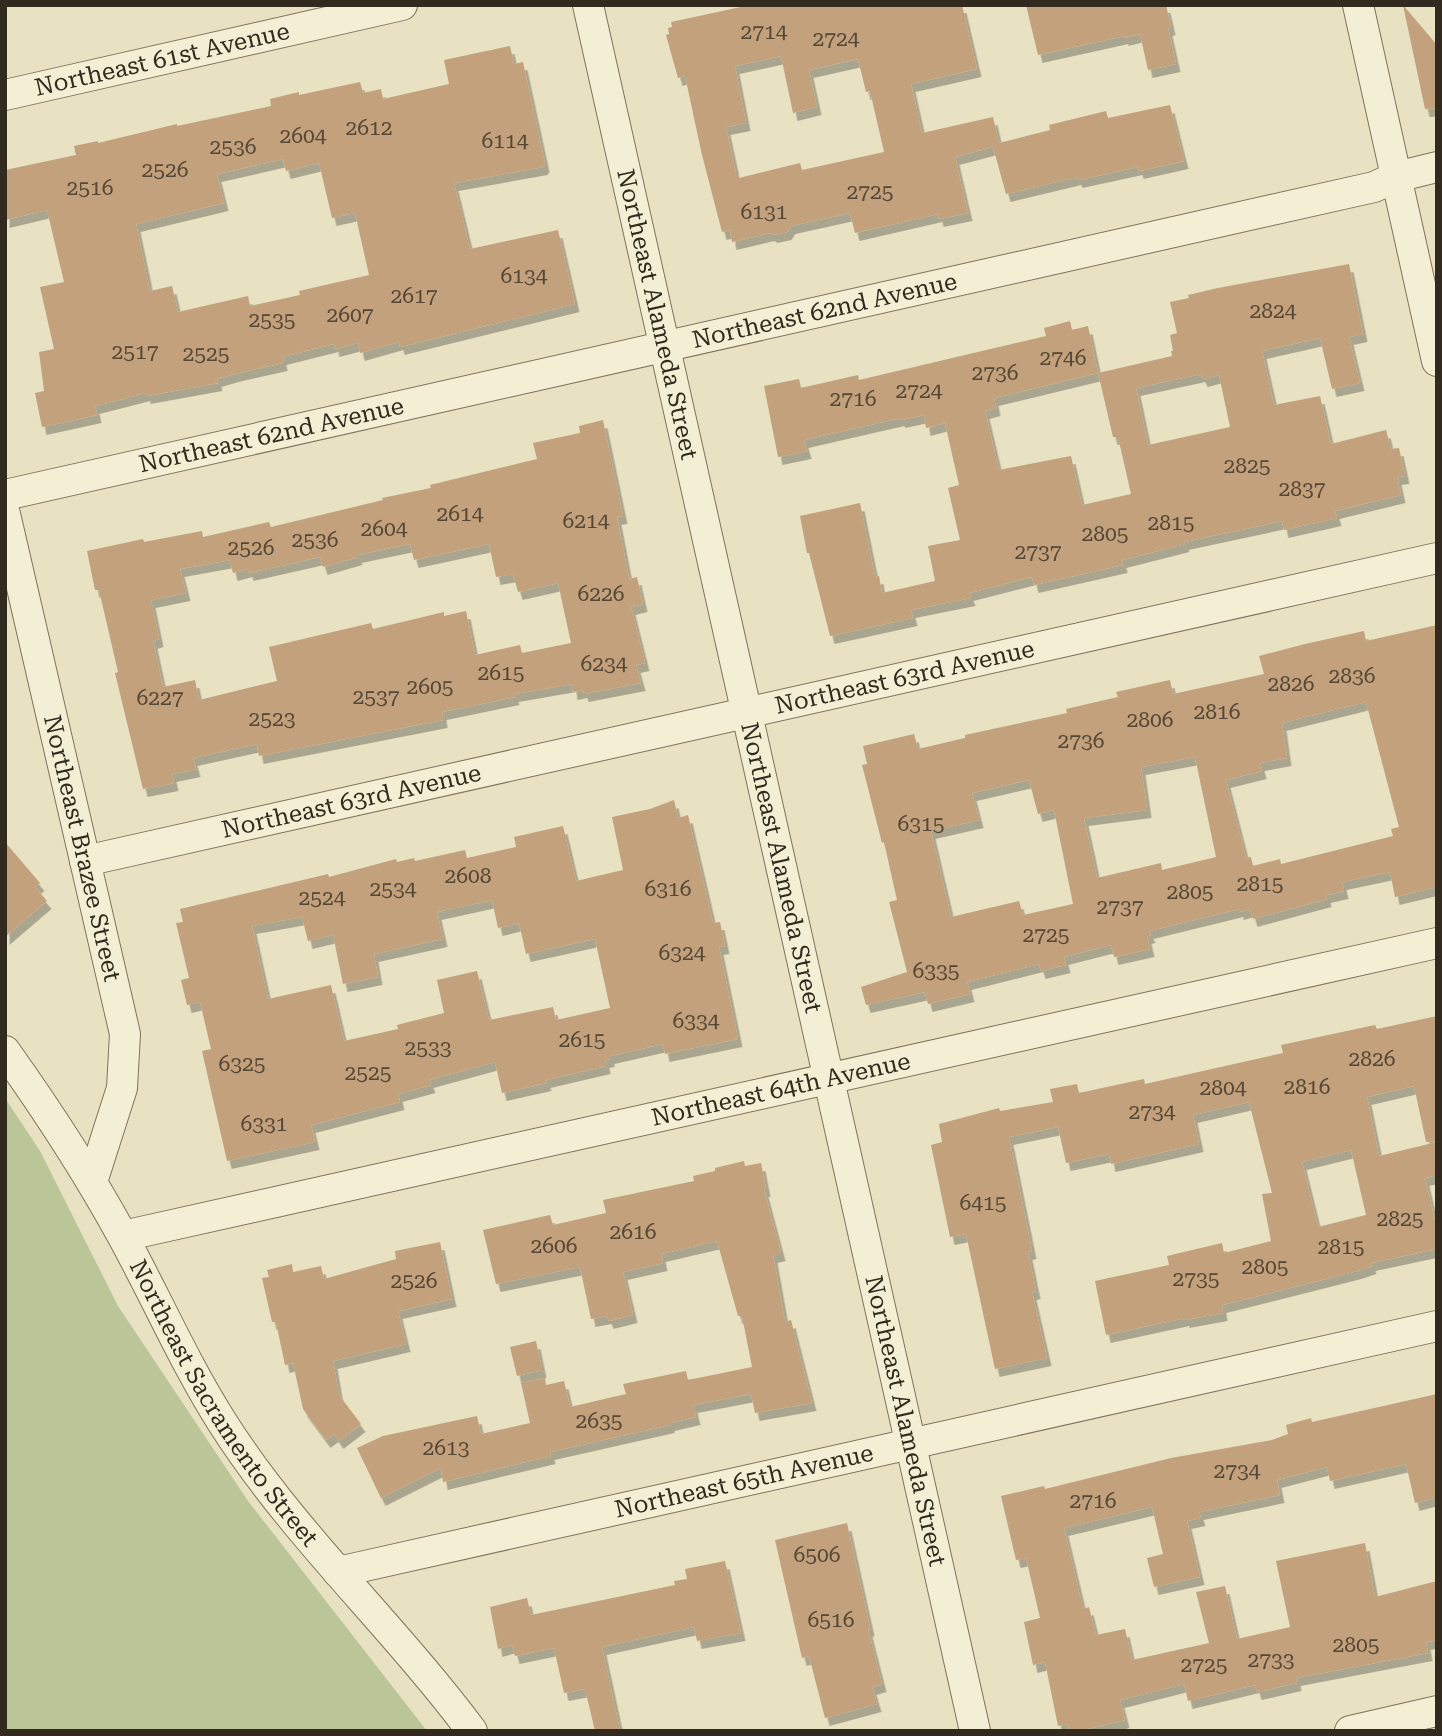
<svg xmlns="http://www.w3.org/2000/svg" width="1442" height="1736" font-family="'Roboto Serif',serif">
  <defs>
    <filter id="shadow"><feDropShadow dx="4.5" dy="8" stdDeviation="0" flood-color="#0004"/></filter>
  </defs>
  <rect width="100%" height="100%" fill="#e8e1c2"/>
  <path fill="#bac598" d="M 5,1098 L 40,1151 L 118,1306 L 248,1501 L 427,1731 L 5,1731 Z"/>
  <g fill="#c2a17c" fill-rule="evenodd" filter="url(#shadow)">
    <path d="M 750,5 L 962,5 L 977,69 L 911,84 L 922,133 L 993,117 L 999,143 L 1050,130 L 1049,125 L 1106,111 L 1108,118 L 1170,105 L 1184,161 L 1139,171 L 1138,167 L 1078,180 L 1077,177 L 1006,194 L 993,147 L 955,157 L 968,213 L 939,219 L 938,214 L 855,233 L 850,213 L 791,226 L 787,232 L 773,235 L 770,233 L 732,242 L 730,230 L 722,232 L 702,155 L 685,76 L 678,78 L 666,35 L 669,34 L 668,28 L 672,27 L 671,22 ZM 781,56 L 793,113 L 817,107 L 809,70 L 858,59 L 866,92 L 870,91 L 884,152 L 802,170 L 800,163 L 739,178 L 738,174 L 736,174 L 726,127 L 746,123 L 735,66 Z"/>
    <path d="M 1026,5 L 1166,5 L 1171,27 L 1168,28 L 1176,64 L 1148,70 L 1140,34 L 1124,38 L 1124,36 L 1038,55 Z"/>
    <path d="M 1403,5 L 1437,45 L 1437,108 L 1425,109 Z"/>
    <path d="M 510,46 L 514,64 L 523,62 L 545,164 L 543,167 L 454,183 L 470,249 L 558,230 L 575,304 L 400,347 L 399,342 L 360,353 L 358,343 L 335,349 L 334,344 L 282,357 L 283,363 L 234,374 L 217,379 L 218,383 L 146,396 L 146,393 L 95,406 L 97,415 L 42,427 L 35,393 L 44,391 L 39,352 L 54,349 L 40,287 L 64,282 L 47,210 L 5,220 L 5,170 L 76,155 L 74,146 L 98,141 L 98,143 L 177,124 L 177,126 L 271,106 L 270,99 L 299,92 L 299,95 L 360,82 L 363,93 L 381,89 L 383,99 L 449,84 L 444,60 ZM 283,159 L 286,171 L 319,163 L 332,218 L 355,213 L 369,275 L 299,291 L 300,295 L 250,306 L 248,296 L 178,312 L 172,286 L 150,291 L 136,224 L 224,203 L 217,174 Z"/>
    <path d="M 1349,264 L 1363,334 L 1349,337 L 1360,383 L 1332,389 L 1320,338 L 1262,351 L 1274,405 L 1320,396 L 1331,444 L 1386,430 L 1391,449 L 1399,448 L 1405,476 L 1397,477 L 1401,495 L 1335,511 L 1337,518 L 1284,530 L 1282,521 L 1184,542 L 1185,544 L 1122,560 L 1123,565 L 1034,585 L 1032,577 L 969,593 L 971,598 L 911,610 L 913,618 L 830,636 L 809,553 L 807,553 L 800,516 L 860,503 L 875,577 L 879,576 L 882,593 L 935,581 L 928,546 L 960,540 L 948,488 L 959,485 L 945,423 L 926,428 L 924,415 L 901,420 L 900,418 L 804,440 L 807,451 L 778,457 L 764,386 L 799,379 L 801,388 L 858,375 L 859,380 L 1046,336 L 1044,328 L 1070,321 L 1072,330 L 1088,326 L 1098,373 L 1172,356 L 1171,351 L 1173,351 L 1170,335 L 1177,333 L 1170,302 L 1189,298 L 1188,295 L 1218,288 ZM 1098,373 L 1113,437 L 1118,437 L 1131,494 L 1082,505 L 1071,456 L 999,470 L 985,411 L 996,408 L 994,398 ZM 1201,374 L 1203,379 L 1219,375 L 1230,427 L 1148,445 L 1136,388 Z"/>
    <path d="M 603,420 L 623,516 L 617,517 L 629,579 L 637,577 L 643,604 L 631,607 L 645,663 L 636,665 L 641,683 L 584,694 L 583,690 L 573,692 L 572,684 L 514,694 L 515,697 L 442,712 L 443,720 L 259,756 L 257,744 L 193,758 L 196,769 L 172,774 L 174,783 L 143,789 L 115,673 L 118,672 L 99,590 L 95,590 L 87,551 L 143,539 L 144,542 L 202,531 L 203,537 L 269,522 L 271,527 L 383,500 L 382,498 L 431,488 L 430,485 L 537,459 L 533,443 L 580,433 L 579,426 ZM 410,544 L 414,560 L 489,544 L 496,577 L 513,574 L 518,592 L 558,583 L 571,643 L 522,653 L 520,645 L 475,655 L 466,611 L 444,616 L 444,612 L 373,629 L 371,623 L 269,647 L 277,681 L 199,700 L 195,680 L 163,687 L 153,641 L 159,639 L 151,600 L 186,593 L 180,569 L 230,560 L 233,573 L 248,569 L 249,573 L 320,557 L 323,567 L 358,557 L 357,555 Z"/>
    <path d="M 1437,625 L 1437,887 L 1395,897 L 1390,872 L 1342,882 L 1344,891 L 1326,895 L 1327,899 L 1253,919 L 1250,909 L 1239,912 L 1239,909 L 1149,931 L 1151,935 L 1147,936 L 1150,949 L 1114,957 L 1111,945 L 1064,957 L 1066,965 L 1041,971 L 1039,964 L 967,982 L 970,994 L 928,1004 L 925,992 L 866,1005 L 861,987 L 907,972 L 889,902 L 897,900 L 884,842 L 882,843 L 862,765 L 867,764 L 863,746 L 914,734 L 918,749 L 965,738 L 965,735 L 1067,713 L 1066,709 L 1118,697 L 1116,692 L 1170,680 L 1173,694 L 1264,674 L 1259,656 L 1305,644 L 1364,631 L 1366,641 ZM 1366,702 L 1399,827 L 1391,829 L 1393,836 L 1281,864 L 1280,859 L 1253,866 L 1251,857 L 1246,858 L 1226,780 L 1262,771 L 1260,763 L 1287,758 L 1282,723 ZM 1195,757 L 1216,857 L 1162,870 L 1161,863 L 1097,878 L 1084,818 L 1147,810 L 1141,767 ZM 1029,780 L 1038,814 L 1054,810 L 1073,904 L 1023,915 L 1019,901 L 951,917 L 931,831 L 979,820 L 972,793 Z"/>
    <path d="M 674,800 L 678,818 L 688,815 L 713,923 L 720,922 L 725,946 L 719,947 L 738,1039 L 665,1054 L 663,1044 L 610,1056 L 610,1059 L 605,1060 L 606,1066 L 546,1080 L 547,1083 L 502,1093 L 495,1062 L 429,1080 L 431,1085 L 398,1094 L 400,1102 L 311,1125 L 315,1142 L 227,1161 L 202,1051 L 211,1049 L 200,1002 L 187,1005 L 181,980 L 189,978 L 176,923 L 183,922 L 180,909 L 328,874 L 329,877 L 396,859 L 397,862 L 414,858 L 415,861 L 465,850 L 467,858 L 516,847 L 514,837 L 563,826 L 576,881 L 623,870 L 612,817 L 650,809 ZM 492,900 L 498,928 L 519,923 L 526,954 L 595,939 L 610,1008 L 556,1020 L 553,1007 L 489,1020 L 477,971 L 437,980 L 444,1013 L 397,1025 L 398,1029 L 344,1041 L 331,985 L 268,999 L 252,926 L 302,917 L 308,941 L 333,935 L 343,984 L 378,977 L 374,954 L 443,939 L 437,912 Z"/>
    <path d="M 5,842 L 40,883 L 35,887 L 47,901 L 5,937 Z"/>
    <path d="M 1437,1016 L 1437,1141 L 1426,1142 L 1414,1086 L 1367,1097 L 1379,1156 L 1437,1142 L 1437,1175 L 1425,1178 L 1437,1230 L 1437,1249 L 1371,1263 L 1372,1266 L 1357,1271 L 1222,1305 L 1223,1313 L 1185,1320 L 1185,1318 L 1106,1335 L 1095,1281 L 1169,1265 L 1167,1256 L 1222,1243 L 1224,1253 L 1271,1241 L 1262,1194 L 1272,1193 L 1249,1102 L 1193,1115 L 1199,1144 L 1111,1164 L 1109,1154 L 1066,1163 L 1058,1127 L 1009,1137 L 1032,1251 L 1028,1252 L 1036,1291 L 1032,1292 L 1047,1358 L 995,1369 L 966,1234 L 950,1237 L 931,1145 L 942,1142 L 939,1124 L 999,1108 L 1000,1111 L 1053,1102 L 1050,1089 L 1077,1084 L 1079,1093 L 1144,1079 L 1145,1084 L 1283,1053 L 1281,1045 L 1375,1025 L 1377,1029 ZM 1351,1150 L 1366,1215 L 1318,1227 L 1302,1162 Z"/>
    <path d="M 744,1161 L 745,1166 L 761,1163 L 766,1189 L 764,1189 L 781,1253 L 773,1255 L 785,1322 L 791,1320 L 812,1403 L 755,1413 L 751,1394 L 693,1405 L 696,1417 L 670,1423 L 670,1425 L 550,1452 L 551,1456 L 443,1482 L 441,1468 L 381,1498 L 357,1448 L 383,1436 L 477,1416 L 481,1434 L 530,1423 L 521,1383 L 545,1378 L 546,1385 L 564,1381 L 570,1407 L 626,1394 L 623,1384 L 686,1371 L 688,1380 L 752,1367 L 742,1316 L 738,1316 L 717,1241 L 661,1254 L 663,1263 L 623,1272 L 633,1315 L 609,1321 L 607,1316 L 591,1319 L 580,1267 L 496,1284 L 483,1230 L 550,1215 L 553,1225 L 606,1213 L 603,1200 L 694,1181 L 693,1176 L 715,1171 L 715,1168 Z"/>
    <path d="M 440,1242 L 452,1299 L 398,1311 L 406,1344 L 333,1361 L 339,1395 L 361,1424 L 339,1441 L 334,1434 L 326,1440 L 303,1409 L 293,1363 L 285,1365 L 276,1322 L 272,1322 L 262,1278 L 269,1277 L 267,1270 L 292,1264 L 293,1272 L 321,1266 L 324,1279 L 396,1259 L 395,1251 Z"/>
    <path d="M 536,1341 L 542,1370 L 517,1376 L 510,1347 Z"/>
    <path d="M 1437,1394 L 1437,1497 L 1415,1503 L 1406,1464 L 1330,1481 L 1327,1467 L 1277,1480 L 1280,1495 L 1199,1512 L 1201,1518 L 1187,1521 L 1200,1577 L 1154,1587 L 1147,1558 L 1163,1554 L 1152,1507 L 1064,1528 L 1083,1609 L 1089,1607 L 1096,1635 L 1125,1629 L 1132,1660 L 1209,1643 L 1196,1592 L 1225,1586 L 1237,1639 L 1290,1627 L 1276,1561 L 1365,1543 L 1375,1597 L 1437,1581 L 1437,1640 L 1426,1642 L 1428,1653 L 1296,1678 L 1297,1683 L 1257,1692 L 1255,1685 L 1188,1701 L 1184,1684 L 1120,1700 L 1125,1720 L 1079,1731 L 1069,1731 L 1068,1724 L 1058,1726 L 1045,1662 L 1033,1665 L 1024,1622 L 1040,1618 L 1026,1558 L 1016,1560 L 1001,1496 L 1044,1486 L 1045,1489 L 1171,1458 L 1272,1440 L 1288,1434 L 1286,1425 L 1311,1418 L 1312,1422 Z"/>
    <path d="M 847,1523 L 870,1628 L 868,1629 L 882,1684 L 872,1687 L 877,1704 L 825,1718 L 809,1656 L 802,1658 L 775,1540 Z"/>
    <path d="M 725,1561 L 741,1633 L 697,1641 L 694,1627 L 602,1647 L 620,1731 L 595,1731 L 585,1689 L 564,1693 L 554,1648 L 515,1656 L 512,1645 L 498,1649 L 490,1607 L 527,1598 L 531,1615 L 675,1585 L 674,1581 L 687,1579 L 685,1569 Z"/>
  </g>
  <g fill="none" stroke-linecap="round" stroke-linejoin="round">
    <defs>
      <g id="street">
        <path id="s1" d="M 588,5 L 975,1731"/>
        <path d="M 1358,5 L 1437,361"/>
        <path id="s2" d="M 5,95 L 402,5"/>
        <path id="s3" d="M 5,495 L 1374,187 L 1396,177 L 1437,167"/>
        <path id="s4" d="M 5,514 L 125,1034 L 122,1088 L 92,1182"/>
        <path id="s5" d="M 85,861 L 1437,558"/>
        <path id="s6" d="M 5,1051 C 47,1110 87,1171 122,1235 C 156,1297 184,1362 222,1422 C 293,1534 393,1625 472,1731"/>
        <path id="s7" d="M 123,1236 L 1437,943"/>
        <path id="s8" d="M 338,1572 L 1437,1326"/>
        <path d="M 1350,1731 L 1437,1711"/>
      </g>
    </defs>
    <use href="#street" stroke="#80735c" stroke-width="32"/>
    <use href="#street" stroke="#f4eed4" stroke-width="30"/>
  </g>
  <g text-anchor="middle" stroke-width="7" stroke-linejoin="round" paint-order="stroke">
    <g font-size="21" fill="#564836">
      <text x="764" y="39">2714</text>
      <text x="836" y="46">2724</text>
      <text x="369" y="135">2612</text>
      <text x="303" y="143">2604</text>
      <text x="505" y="148">6114</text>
      <text x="233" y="154">2536</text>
      <text x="165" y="177">2526</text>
      <text x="90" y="195">2516</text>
      <text x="870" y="199">2725</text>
      <text x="764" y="219">6131</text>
      <text x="524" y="283">6134</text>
      <text x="414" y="303">2617</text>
      <text x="1273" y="318">2824</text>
      <text x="350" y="322">2607</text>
      <text x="272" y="327">2535</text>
      <text x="135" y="359">2517</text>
      <text x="206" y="361">2525</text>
      <text x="1063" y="365">2746</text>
      <text x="995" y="380">2736</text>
      <text x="919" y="398">2724</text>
      <text x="853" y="406">2716</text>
      <text x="1247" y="473">2825</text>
      <text x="1302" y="496">2837</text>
      <text x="460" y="521">2614</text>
      <text x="586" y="528">6214</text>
      <text x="1171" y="530">2815</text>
      <text x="384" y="536">2604</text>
      <text x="1105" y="541">2805</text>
      <text x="315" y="547">2536</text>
      <text x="251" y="555">2526</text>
      <text x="1038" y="559">2737</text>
      <text x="601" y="601">6226</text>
      <text x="604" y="671">6234</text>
      <text x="501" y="680">2615</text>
      <text x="1352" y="683">2836</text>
      <text x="1291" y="691">2826</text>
      <text x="430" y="694">2605</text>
      <text x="376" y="704">2537</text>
      <text x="160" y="705">6227</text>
      <text x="1217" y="719">2816</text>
      <text x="272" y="726">2523</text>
      <text x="1150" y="727">2806</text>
      <text x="1081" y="748">2736</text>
      <text x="921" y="831">6315</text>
      <text x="468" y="883">2608</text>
      <text x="1260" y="891">2815</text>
      <text x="393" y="896">2534</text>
      <text x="668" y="896">6316</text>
      <text x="1190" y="899">2805</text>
      <text x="322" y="905">2524</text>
      <text x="1120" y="914">2737</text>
      <text x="1046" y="942">2725</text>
      <text x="682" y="960">6324</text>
      <text x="936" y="978">6335</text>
      <text x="696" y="1028">6334</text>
      <text x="582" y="1047">2615</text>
      <text x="428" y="1055">2533</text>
      <text x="1372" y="1066">2826</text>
      <text x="242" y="1071">6325</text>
      <text x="368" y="1080">2525</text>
      <text x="1307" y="1094">2816</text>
      <text x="1223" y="1095">2804</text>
      <text x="1152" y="1119">2734</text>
      <text x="264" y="1131">6331</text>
      <text x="983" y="1210">6415</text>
      <text x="1400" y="1226">2825</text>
      <text x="633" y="1239">2616</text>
      <text x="554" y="1253">2606</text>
      <text x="1341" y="1254">2815</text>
      <text x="1265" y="1274">2805</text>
      <text x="1196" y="1286">2735</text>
      <text x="414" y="1288">2526</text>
      <text x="599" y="1428">2635</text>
      <text x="446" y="1455">2613</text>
      <text x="1237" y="1478">2734</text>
      <text x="1093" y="1508">2716</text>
      <text x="817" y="1562">6506</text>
      <text x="831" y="1627">6516</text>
      <text x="1356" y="1652">2805</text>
      <text x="1271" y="1667">2733</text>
      <text x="1204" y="1672">2725</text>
    </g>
    <g font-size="24" fill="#322a1e" stroke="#f1ebd1">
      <text dy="8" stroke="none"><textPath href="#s2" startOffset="161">Northeast 61st Avenue</textPath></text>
      <text dy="8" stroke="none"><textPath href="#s3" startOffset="840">Northeast 62nd Avenue</textPath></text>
      <text dy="8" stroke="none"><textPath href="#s1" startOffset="317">Northeast Alameda Street</textPath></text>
      <text dy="8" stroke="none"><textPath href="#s3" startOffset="273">Northeast 62nd Avenue</textPath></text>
      <text dy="8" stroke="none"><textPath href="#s5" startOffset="840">Northeast 63rd Avenue</textPath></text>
      <text dy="8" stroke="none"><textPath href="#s5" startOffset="273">Northeast 63rd Avenue</textPath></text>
      <text dy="8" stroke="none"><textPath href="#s4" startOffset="343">Northeast Brazee Street</textPath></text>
      <text dy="8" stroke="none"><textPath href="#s1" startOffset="884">Northeast Alameda Street</textPath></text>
      <text dy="8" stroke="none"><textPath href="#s7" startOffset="674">Northeast 64th Avenue</textPath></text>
      <text dy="8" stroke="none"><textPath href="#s6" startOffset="415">Northeast Sacramento Street</textPath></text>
      <text dy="8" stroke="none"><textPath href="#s1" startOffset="1451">Northeast Alameda Street</textPath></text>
      <text dy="8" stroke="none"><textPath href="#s8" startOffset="416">Northeast 65th Avenue</textPath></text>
    </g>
  </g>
  <rect width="1442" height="1736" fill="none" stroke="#322a1e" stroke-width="14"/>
</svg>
